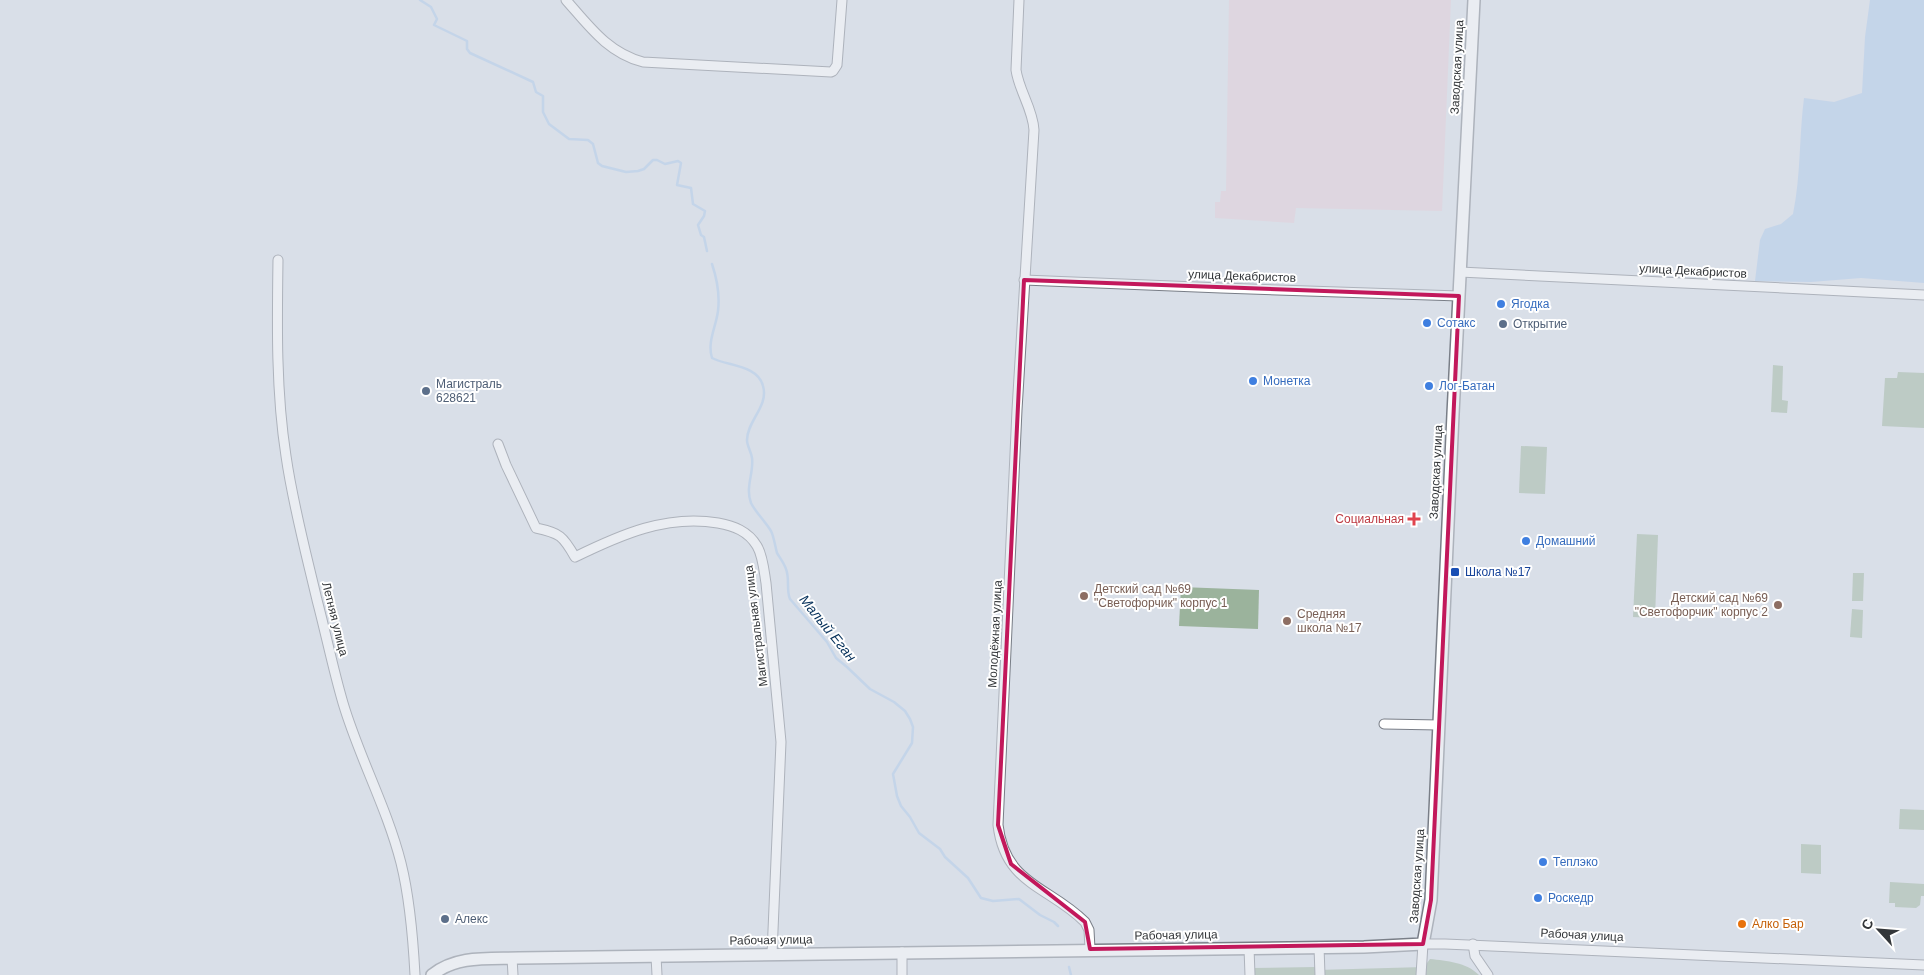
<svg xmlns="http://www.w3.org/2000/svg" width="1924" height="975" font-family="Helvetica,sans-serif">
  <rect width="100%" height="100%" fill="#d9dfe8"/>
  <path fill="#e5cdd7" d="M 1229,0 L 1451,0 L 1442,211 L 1296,208 L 1294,223 L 1215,218 L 1215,202 L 1220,202 L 1221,191 L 1226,191 Z"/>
  <g fill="#9bb39c">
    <path d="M 1773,365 L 1783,366 L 1782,400 L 1788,401 L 1787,413 L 1771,412 Z"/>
    <path d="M 1898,372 L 1924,373 L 1924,428 L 1882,426 L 1885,378 L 1897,378 Z"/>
    <path d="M 1521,446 L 1547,447 L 1545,494 L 1519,493 Z"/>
    <path d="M 1637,534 L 1658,535 L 1655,618 L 1633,617 Z"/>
    <path d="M 1853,573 L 1864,573 L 1863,601 L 1852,601 Z"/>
    <path d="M 1181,587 L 1259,590 L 1258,629 L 1179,626 Z"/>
    <path d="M 1852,609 L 1863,610 L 1862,638 L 1850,637 Z"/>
    <path d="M 1900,809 L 1924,810 L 1924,830 L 1899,829 Z"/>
    <path d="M 1801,844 L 1821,845 L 1821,874 L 1801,873 Z"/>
    <path d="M 1890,882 L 1924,884 L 1924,896 L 1921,896 L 1920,905 L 1916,908 L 1895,907 L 1895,903 L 1889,903 Z"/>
    <path d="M 1430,959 C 1447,961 1466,962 1479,975 L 1253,975 L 1253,968 L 1316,967 L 1317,970 L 1424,967 Z"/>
  </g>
  <path fill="#acc9eb" d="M 1870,0 L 1924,0 L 1924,283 L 1861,278 L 1811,282 L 1755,281 L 1760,240 L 1765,229 L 1781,224 L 1793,214 C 1801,175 1799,137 1804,98 L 1834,102 L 1862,93 L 1865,37 Z"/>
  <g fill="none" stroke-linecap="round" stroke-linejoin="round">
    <g stroke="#acc9eb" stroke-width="2.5">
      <path d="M 420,0 L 431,7 L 437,19 L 434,25 L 467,41 L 467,49 L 470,53 L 533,82 L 536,92 L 543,96 L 543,112 L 549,124 L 569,139 L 588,140 L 593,144 L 598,163 L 602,166 L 626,172 L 638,171 L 644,169 L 653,160 L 657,160 L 665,164 L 678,161 L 681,163 L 677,185 L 691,188 L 693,204 L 705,211 L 704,216 L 698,225 L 701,235 L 704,237 L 707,251"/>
      <path d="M 712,264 C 717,279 720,295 718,311 C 716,327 707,342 712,358 C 727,366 758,365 763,386 C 769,406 747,421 747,440 C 747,446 751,451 752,458 C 754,473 745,487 751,503 C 756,513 765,521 771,531 C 774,537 775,546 777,553 C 780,558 784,563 786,569 C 790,579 786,590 790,599 L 827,642 L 836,658 L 847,667 L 870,689 L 894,702 L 905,711 L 910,719 L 913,727 L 912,743 L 893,774 L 897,796 L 901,806 L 910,817 L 919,833 L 940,849 L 945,857 L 968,878 L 981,898 L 993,901 L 1019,899 L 1040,915 L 1054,922 L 1058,926"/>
      <path d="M 1069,967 L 1071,975"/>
    </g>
    <defs>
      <g id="street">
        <path d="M 566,0 C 589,26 608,53 643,62 L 831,72 L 833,71 L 837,65 L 842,0"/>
        <path d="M 1019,0 L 1016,70 C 1019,91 1033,109 1034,130 L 1017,410 L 998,825 C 1005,885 1049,886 1085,922 L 1089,930 L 1090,949"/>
        <path d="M 278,260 C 277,325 276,392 286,456 C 293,505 306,553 317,600 C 326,634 333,669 343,703 C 359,757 387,808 401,863 C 410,899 413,937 415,975"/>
        <path d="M 1460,272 L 1924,295"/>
        <path d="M 1024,280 L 1221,288 L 1459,296"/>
        <path d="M 498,444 L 506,465 L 536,528 C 560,533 563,536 575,557 C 620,535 667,514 718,523 C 734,526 748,531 757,546 C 763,556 764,571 766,583 L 781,742 L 772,954"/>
        <path d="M 1384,724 L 1439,725"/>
        <path d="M 1473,944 L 1475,956 L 1488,975"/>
        <path d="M 1319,947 L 1320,975"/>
        <path d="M 1249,948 L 1250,975"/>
        <path d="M 902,952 L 902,975"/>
        <path d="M 656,956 L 657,975"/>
        <path d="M 512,958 L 513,975"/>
        <path d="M 1421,975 L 1423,944 L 1445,944 L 1924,965"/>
      </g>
      <path id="secondary" d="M 432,975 C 457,955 489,959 519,958 L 1364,947 L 1423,944 L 1431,900 L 1453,414 L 1474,0"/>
    </defs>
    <use href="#street" stroke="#797e87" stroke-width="11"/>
    <use href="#secondary" stroke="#797e87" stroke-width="14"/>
    <use href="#street" stroke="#fff" stroke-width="9"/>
    <use href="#secondary" stroke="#fff" stroke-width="11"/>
  </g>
  <path d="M0 0H1924V975H0ZM 1024,280 L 1459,296 L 1431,900 L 1423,944 L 1090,949 L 1085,922 L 1011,864 L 998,825 Z" fill="#d9dfe8" fill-opacity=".55" fill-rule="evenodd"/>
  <path fill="none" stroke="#c2185b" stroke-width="4" stroke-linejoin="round" d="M 1024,280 L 1459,296 L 1431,900 L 1423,944 L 1090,949 L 1085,922 L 1011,864 L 998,825 Z"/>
  <g fill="#3f7fe0" stroke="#fff" stroke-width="2">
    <circle cx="1501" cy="304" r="5"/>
    <circle cx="1427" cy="323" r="5"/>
    <circle cx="1253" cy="381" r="5"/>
    <circle cx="1429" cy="386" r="5"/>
    <circle cx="1526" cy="541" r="5"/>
    <circle cx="1543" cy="862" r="5"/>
    <circle cx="1538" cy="898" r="5"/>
  </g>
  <g fill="#5c6f8a" stroke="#fff" stroke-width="2">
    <circle cx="1503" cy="324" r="5"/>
    <circle cx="426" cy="391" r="5"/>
    <circle cx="445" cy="919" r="5"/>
  </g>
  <path fill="#e0444e" stroke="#fff" stroke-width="2" d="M1411.5 511.5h5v5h5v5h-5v5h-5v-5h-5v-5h5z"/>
  <rect fill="#1a4fb4" stroke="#fff" stroke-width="2" x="1450" y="567" width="10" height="10" rx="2.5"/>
  <g fill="#8d6e63" stroke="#fff" stroke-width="2">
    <circle cx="1084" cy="596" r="5"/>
    <circle cx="1778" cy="605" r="5"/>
    <circle cx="1287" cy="621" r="5"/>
  </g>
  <circle fill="#e8710a" stroke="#fff" stroke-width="2" cx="1742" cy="924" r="5"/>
  <g text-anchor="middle" stroke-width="4" stroke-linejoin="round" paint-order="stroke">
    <g font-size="12" fill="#333639" stroke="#fff">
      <text transform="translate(1457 67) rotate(-87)" y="4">Заводская улица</text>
      <text transform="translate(1693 271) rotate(3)" y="4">улица Декабристов</text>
      <text transform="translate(1242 276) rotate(2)" y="4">улица Декабристов</text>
      <text transform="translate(1436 472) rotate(-87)" y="4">Заводская улица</text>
      <text transform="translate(335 619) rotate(76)" y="4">Летняя улица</text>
      <text transform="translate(756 626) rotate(-97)" y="4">Магистральная улица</text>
      <text transform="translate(995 634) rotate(-87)" y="4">Молодёжная улица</text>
      <text transform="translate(1417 876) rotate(-86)" y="4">Заводская улица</text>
      <text transform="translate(1176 935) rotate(-1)" y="4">Рабочая улица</text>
      <text transform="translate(1582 935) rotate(3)" y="4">Рабочая улица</text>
      <text transform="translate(771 940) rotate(-1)" y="4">Рабочая улица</text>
    </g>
    <g font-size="12" fill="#366cbe" stroke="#fff" text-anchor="start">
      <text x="1511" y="308">Ягодка</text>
      <text x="1437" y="327">Сотакс</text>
      <text x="1263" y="385">Монетка</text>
      <text x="1439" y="390">Лог-Батан</text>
      <text x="1536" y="545">Домашний</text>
      <text x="1553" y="866">Теплэко</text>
      <text x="1548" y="902">Роскедр</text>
    </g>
    <g font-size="12" fill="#4e5e75" stroke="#fff" text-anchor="start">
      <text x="1513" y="328">Открытие</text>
      <text x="436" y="388">Магистраль<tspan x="436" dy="14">628621</tspan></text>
      <text x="455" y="923">Алекс</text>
    </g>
    <g font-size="12" fill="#be3a42" stroke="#fff" text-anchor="end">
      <text x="1404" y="523">Социальная</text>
    </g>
    <g font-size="12" fill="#164399" stroke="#fff" text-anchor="start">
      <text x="1465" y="576">Школа №17</text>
    </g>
    <g font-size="12" fill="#785e54" stroke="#fff" text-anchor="start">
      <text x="1094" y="593">Детский сад №69<tspan x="1094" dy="14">"Светофорчик" корпус 1</tspan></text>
      <text x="1768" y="602" text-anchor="end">Детский сад №69<tspan x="1768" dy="14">"Светофорчик" корпус 2</tspan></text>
      <text x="1297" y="618">Средняя<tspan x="1297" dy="14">школа №17</tspan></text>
    </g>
    <g font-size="12" fill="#c56008" stroke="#fff" text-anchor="start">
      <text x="1752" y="928">Алко Бар</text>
    </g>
    <g font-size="14" font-style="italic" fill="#05305a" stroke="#fff">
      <text transform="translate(828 628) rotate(51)" y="5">Малый Еган</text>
    </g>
  </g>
  <g transform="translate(1879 930) rotate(296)" stroke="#ffffff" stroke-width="4" paint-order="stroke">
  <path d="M0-4L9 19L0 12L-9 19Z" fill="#333639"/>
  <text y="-8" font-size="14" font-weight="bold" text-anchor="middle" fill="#333639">С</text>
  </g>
</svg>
